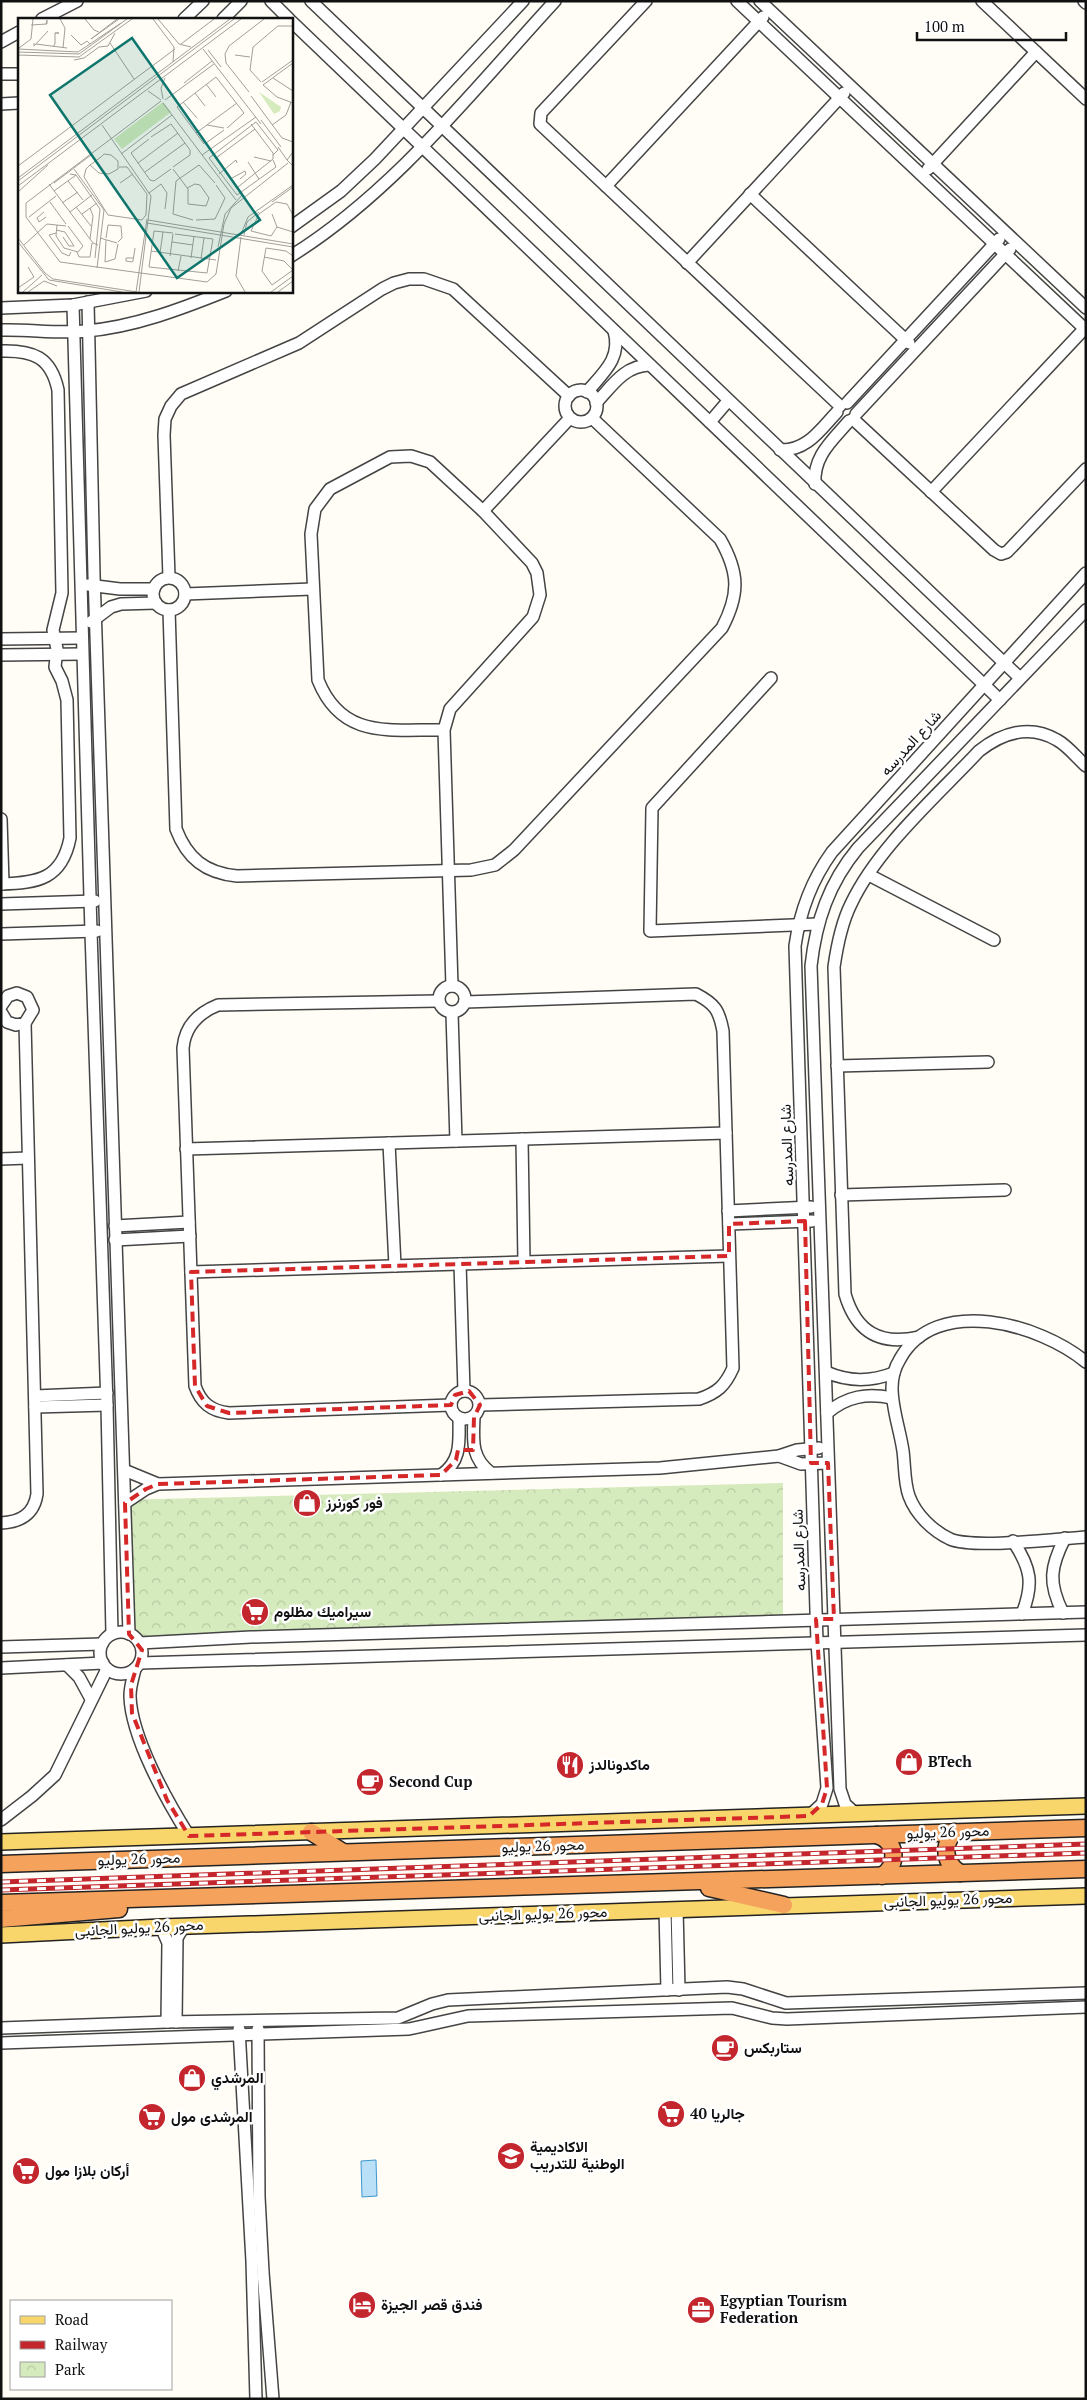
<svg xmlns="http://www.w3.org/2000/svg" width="1087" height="2400" font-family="'PT Serif',Vazirmatn,serif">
  <defs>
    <pattern id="park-crowns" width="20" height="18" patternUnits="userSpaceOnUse" patternTransform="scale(1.25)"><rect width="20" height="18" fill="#d5ebbd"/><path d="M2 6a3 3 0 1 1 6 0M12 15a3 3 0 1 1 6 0" fill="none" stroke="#b6c8a1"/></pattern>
  </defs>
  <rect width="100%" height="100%" fill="#fffdf5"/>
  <path fill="url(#park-crowns)" d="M 783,1483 L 783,1617 L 126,1638 L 120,1500 Z"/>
  <path fill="#b9e0f7" stroke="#3f96cf" d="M 376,2160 L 377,2196 L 362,2197 L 361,2161 Z"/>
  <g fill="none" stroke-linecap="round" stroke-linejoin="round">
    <defs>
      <g id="minor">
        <path d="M 271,1 L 289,19"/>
        <path d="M 311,1 L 1020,678"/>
        <path d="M 646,1 L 541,113 L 540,124 L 840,406"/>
        <path d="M 737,1 L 1086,330"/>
        <path d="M 760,1 L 1086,308"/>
        <path d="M 982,1 L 1086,99"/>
        <path d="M 1084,1 L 1086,3"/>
        <path d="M 42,19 L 77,1"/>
        <path d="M 184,19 L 203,1"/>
        <path d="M 223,19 L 241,1"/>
        <path d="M 291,21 L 1000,700"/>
        <path d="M 1,42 L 19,32"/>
        <path d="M 1,74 L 19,74"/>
        <path d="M 1,104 L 19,103"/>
        <path d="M 928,169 L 1036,52"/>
        <path d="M 606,186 L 763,17"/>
        <path d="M 750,194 L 909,343"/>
        <path d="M 291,227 L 341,191 L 375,159 L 523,1"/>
        <path d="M 291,256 C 394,192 473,90 555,1"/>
        <path d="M 687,263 L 844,93"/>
        <path d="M 88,302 L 94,575 L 129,1634"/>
        <path d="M 73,305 L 91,932 L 107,1405 L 112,1634"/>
        <path d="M 1,308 L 73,305 L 146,291"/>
        <path d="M 1,330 C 29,329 58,334 86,331 C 134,327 181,309 226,291"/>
        <path d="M 1,351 C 33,350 51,357 58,390 L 62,593 L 53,630 L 57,649 L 55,667 L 62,681 L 67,700 L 70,838 C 62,879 38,883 1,884"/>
        <circle cx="581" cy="406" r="16"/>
        <path d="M 587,392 C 603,373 622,358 614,331"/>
        <path d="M 596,403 C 612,386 624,366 649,365"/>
        <path d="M 847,403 L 999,239"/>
        <path d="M 856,414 L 1010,249"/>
        <path d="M 853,419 L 994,550 L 1001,554 L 1007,552 L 1086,469"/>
        <path d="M 710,422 L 728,401"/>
        <path d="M 780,450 C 807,451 820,430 837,412"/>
        <path d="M 815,484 C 813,456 832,441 849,421"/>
        <path d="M 931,492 L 1086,327"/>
        <path d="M 483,511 L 570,418"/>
        <path d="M 169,577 L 164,435 L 165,419 L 171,406 L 181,394 L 299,343 L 382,289 L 394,283 L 409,279 L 424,279 L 453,289 L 569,396"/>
        <circle cx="169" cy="594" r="16"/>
        <path d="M 88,585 L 120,589 L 154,589"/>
        <path d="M 185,594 L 312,589"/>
        <path d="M 169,610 L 176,829 C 187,858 205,873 237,876 L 471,870 L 495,865 L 514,850 L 722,628 C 740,594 739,572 720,539 L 592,418"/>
        <path d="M 91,622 L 111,607 L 121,604 L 156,603"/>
        <path d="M 1,639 L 82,638"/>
        <path d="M 1,655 L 82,654"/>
        <path d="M 771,678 L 652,808 L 650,931 L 817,924"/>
        <path d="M 444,730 C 390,729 342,740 318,680 L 311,534 L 315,509 L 330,489 L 390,457 L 411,456 L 430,462 L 483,511 L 532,563 L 537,573 L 540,595 L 533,617 L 450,709 L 444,730 L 452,986"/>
        <path d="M 1,819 L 3,884"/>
        <path d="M 869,875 L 994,940"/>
        <path d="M 1,904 L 95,901"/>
        <path d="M 1,934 L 97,931"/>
        <circle cx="452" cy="999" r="13"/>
        <path d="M 438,1001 L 218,1005 C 198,1013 185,1026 183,1048 L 195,1386 C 201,1403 211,1411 229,1413 L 451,1405"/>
        <path d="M 465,1002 L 696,994 C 715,1004 719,1010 723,1031 L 733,1368 C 725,1386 717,1393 699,1399 L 480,1405"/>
        <path d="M 1,1006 L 8,996 L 17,993 L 27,997 L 33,1010 L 25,1023 L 16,1025 L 7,1022 L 1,1012"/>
        <path d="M 452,1013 L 456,1141"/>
        <path d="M 837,1066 L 988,1062"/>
        <path d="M 522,1139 L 524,1262"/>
        <path d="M 389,1143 L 395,1266"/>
        <path d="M 186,1149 L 726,1133"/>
        <path d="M 1,1159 L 28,1158"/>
        <path d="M 841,1195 L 1005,1190"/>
        <path d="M 728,1211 L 811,1207"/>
        <path d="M 729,1224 L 812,1221"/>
        <path d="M 115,1226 L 189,1222"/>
        <path d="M 115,1240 L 190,1236"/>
        <path d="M 460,1264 L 464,1391"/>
        <path d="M 191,1272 L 729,1256"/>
        <path d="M 919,1337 C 880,1346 856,1332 845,1294 L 834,967 C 837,946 841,924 851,904 C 878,847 936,797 979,751 C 1002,733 1030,724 1057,740 C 1068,746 1077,758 1086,766"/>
        <path d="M 1086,1362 C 1040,1324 936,1294 900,1359 C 895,1367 892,1378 892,1388 C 892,1409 900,1430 903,1451 C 905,1466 904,1482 909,1496 C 916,1515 933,1531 950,1539 C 973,1549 1056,1539 1086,1537"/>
        <path d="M 826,1372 C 849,1382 870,1382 894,1373"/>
        <circle cx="465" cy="1405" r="14"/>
        <path d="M 35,1396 L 107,1393"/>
        <path d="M 35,1407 L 107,1405"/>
        <path d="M 827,1413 C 847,1396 867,1393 892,1398"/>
        <path d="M 474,1417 C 473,1441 471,1458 491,1473"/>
        <path d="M 779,1456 L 801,1464 L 828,1463"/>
        <path d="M 124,1470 L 158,1484"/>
        <path d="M 441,1475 C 462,1461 459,1441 459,1419"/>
        <path d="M 125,1503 L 146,1489 L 158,1484 L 660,1468 L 779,1456 L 797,1450 L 819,1448"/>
        <path d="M 1,1523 C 21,1522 34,1514 37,1494 L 25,1023"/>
        <path d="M 1013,1541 C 1031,1568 1034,1584 1022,1614"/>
        <path d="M 1063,1613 C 1048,1583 1050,1567 1065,1538"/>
        <circle cx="121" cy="1653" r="21"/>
        <path d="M 140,1643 L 251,1637 L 1086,1612"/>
        <path d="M 1,1647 L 102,1644"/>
        <path d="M 140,1663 L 1086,1635"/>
        <path d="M 67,1665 L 79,1677 L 91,1699"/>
        <path d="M 1,1668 L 103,1663"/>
        <path d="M 135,1669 C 133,1678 130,1686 130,1696 C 131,1737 167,1801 189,1836"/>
        <path d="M 856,1814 L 845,1804 L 840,1789 L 811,966 C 816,921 829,883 858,848 L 1086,610"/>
        <path d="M 809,1816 L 822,1804 L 827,1788 L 817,1642 L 795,946 C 800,911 811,881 832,852 L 1086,573"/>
        <path d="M 1,1820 L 32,1796 L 55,1775 L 107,1669"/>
        <path d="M 665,1909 L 667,1990"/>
        <path d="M 677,1909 L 679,1990"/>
        <path d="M 161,1927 L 168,1943 L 167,2022"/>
        <path d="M 176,2022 L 177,1938 L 184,1926"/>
        <path d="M 1,2028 L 167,2022 L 398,2018 L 432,2004 L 448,2000 L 727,1987 L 743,1989 L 786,2003 L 1086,1993"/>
        <path d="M 239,2029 L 252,2261 L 256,2399"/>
        <path d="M 258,2029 L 259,2197 L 263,2272 L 273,2399"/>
        <path d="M 1,2043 L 409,2029 L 468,2016 L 732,2008 L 772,2018 L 787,2019 L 1086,2007"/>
      </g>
      <g id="major">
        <path d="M 1,1842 L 1086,1806"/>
        <path d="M 1,1935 L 161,1927 L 1086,1896"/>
      </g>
      <g id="highway">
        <path d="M 311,1832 L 343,1852"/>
        <path d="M 954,1832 C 942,1846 944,1863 960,1873"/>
        <path d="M 877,1835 C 897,1842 899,1864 882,1876"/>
        <path d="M 1,1864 L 1086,1828"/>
        <path d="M 709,1888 L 784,1905"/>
        <path d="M 1,1903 L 1086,1869"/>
        <path d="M 1,1919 L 119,1909"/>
      </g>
    </defs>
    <use href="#minor" stroke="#444" stroke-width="14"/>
    <use href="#major" stroke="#222" stroke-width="18"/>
    <use href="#highway" stroke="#222" stroke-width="19"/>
    <use href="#minor" stroke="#fff" stroke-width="11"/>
    <use href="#major" stroke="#f9d66b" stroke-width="15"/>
    <use href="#highway" stroke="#f5a25d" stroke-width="16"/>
    <defs>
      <g id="rail">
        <path d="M 1,1882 L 1086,1844"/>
        <path d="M 1,1890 L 1086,1853"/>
      </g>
    </defs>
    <use href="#rail" stroke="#c4262e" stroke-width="5"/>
    <use href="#rail" stroke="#fff" stroke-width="3" stroke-dasharray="9" stroke-linecap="butt"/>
  </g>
  <path fill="none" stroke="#d62828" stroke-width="4" stroke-dasharray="10 6" stroke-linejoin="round" d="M 805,1221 L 811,1463 L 828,1463 L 834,1619 L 816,1619 L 827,1788 L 822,1804 L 809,1816 L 189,1836 L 167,1800 L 132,1713 L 131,1685 L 142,1650 L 129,1634 L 125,1503 L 146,1489 L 158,1484 L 441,1475 L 456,1460 L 458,1450 L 473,1450 L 474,1417 L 480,1405 L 469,1391 L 455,1395 L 451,1405 L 229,1413 L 207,1406 L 195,1386 L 191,1272 L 729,1256 L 729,1224 Z"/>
  <defs>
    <symbol id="shop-disc" viewBox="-11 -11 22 22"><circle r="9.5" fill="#c4262e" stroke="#fff"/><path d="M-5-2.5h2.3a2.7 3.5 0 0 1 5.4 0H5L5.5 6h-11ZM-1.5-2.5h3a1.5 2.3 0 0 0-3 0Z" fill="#fff"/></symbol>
    <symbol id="supermarket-disc" viewBox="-11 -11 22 22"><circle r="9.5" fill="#c4262e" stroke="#fff"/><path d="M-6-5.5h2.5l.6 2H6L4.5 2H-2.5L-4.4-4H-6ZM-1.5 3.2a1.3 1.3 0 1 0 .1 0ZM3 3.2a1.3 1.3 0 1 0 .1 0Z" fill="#fff"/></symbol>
    <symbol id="restaurant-disc" viewBox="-11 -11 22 22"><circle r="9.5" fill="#c4262e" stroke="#fff"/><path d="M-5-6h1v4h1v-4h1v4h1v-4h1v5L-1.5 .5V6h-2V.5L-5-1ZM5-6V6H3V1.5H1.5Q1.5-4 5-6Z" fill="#fff"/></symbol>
    <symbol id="cafe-disc" viewBox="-11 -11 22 22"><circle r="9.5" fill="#c4262e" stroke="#fff"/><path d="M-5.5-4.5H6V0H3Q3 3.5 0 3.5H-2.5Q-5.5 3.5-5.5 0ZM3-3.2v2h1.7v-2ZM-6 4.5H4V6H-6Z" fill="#fff"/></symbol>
    <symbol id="university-disc" viewBox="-11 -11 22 22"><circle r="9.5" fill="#c4262e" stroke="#fff"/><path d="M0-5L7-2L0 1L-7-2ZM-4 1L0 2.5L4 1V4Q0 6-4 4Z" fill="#fff"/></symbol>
    <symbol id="hotel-disc" viewBox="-11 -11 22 22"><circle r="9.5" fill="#c4262e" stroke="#fff"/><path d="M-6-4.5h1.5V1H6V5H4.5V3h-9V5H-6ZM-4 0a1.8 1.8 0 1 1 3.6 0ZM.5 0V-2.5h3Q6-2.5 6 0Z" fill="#fff"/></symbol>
    <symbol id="office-disc" viewBox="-11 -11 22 22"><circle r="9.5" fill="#c4262e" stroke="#fff"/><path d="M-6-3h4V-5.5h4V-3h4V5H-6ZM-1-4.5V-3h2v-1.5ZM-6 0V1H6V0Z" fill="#fff"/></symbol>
  </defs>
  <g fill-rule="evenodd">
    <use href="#shop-disc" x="291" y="1487" width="32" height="32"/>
    <use href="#supermarket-disc" x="239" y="1596" width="32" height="32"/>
    <use href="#shop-disc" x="893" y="1746" width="32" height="32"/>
    <use href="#restaurant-disc" x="554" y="1749" width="32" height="32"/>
    <use href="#cafe-disc" x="354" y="1766" width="32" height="32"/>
    <use href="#cafe-disc" x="709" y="2032" width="32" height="32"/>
    <use href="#shop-disc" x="176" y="2062" width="32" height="32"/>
    <use href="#supermarket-disc" x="655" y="2098" width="32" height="32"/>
    <use href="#supermarket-disc" x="136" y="2101" width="32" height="32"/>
    <use href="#university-disc" x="495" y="2140" width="32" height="32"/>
    <use href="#supermarket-disc" x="10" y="2155" width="32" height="32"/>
    <use href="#hotel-disc" x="346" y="2289" width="32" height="32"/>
    <use href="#office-disc" x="685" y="2294" width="32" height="32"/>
  </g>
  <g text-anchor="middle" stroke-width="5" stroke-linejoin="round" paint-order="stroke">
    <g font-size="15" fill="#111" stroke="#fff">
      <text transform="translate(911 743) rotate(-48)" y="5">شارع المدرسه</text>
      <text transform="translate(787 1145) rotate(-92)" y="5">شارع المدرسه</text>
      <text transform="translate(799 1550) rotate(-92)" y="5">شارع المدرسه</text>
      <text transform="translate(948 1832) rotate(-2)" y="5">محور 26 يوليو</text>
      <text transform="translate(543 1846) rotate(-2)" y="5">محور 26 يوليو</text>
      <text transform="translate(139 1859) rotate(-2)" y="5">محور 26 يوليو</text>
      <text transform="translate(948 1900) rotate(-2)" y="5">محور 26 يوليو الجانبى</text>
      <text transform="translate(543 1914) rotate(-2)" y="5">محور 26 يوليو الجانبى</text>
      <text transform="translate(139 1928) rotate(-3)" y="5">محور 26 يوليو الجانبى</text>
    </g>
    <g font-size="15" font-weight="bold" fill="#111" stroke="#fff" text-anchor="start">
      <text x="326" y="1508">فور كورنرز</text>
      <text x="274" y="1617">سيراميك مظلوم</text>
      <text x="928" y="1767">BTech</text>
      <text x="589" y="1770">ماكدونالدز</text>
      <text x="389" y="1787">Second Cup</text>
      <text x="744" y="2053">ستاربكس</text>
      <text x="211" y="2083">المرشدي</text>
      <text x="690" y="2119">جالريا 40</text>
      <text x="171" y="2122">المرشدى مول</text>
      <text x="530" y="2152">الاكاديمية<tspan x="530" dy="17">الوطنية للتدريب</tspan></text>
      <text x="45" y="2176">أركان بلازا مول</text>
      <text x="720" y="2306">Egyptian Tourism<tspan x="720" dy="17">Federation</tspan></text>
      <text x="381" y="2310">فندق قصر الجيزة</text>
    </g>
  </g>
  <g transform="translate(18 18)">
    <rect width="275" height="275" fill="#fffdf5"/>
    <path d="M 241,74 L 263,89 L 262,93 L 256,96 ZM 145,84 L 153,94 L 104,131 L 96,121 Z" fill="#d5ebbd"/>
    <path fill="none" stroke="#a09f9a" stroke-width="1" d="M 42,1 L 47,10 L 45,30M 67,1 L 76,12 L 81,14M 99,1 L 73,21 L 101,1M 135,1 L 156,29 L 155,44M 140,1 L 161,26 L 173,29M 13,7 L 29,6 L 29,2 L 28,6M 53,17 L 63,27 L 69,23 L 72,26M 16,25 L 16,28 L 30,13M 92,25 L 116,61M 18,26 L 49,30M 163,26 L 196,1M 35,29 L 37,26 L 37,15 L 41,15 L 37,15M 1,30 L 13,21 L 15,1M 0,31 L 60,34 L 103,5M 185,31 L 243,106M 190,32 L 203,49M 0,34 L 61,36 L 109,1M 0,37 L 61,39 L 114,1M 217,37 L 232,39M 56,42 L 66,40 L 81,29 L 90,28 L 97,15M 255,60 L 275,73M 243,64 L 232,52 L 235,29 L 260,8 L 275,8M 244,64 L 275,42M 166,65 L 194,43M 188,66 L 198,79M 245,67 L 275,45M 245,67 L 259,79 L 275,85M 130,73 L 143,82M 231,74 L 208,45 L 207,36 L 211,28 L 246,1M 177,75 L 187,88M 233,78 L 264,120 L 275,124M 145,81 L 143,70 L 147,60M 147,82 L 196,46M 143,83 L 8,185 L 8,199 L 42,244 L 189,264 L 198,256 L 206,206 L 213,190 L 270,145M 165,84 L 179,100M 145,85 L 218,182M 243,102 L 263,129M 84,107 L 133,178 L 121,274M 189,107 L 206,110M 254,107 L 268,97 L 273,84M 178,115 L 219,85M 133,119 L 153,106 L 172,132 L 172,137 L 155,149M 131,121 L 113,135 L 132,162 L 136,163 L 153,151M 188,125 L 206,112M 186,126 L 159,89 L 198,59 L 226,95 L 209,110M 260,129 L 269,142M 275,134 L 269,142 L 275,148M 195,135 L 224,175M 103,136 L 154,97M 184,137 L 238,99M 236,139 L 253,143M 198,140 L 237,111M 255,142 L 258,149 L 219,177 L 191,140 L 238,104 L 260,132 L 255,137M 230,144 L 241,161M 120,145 L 160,115M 72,147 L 81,155 L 91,156 L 100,151 L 100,143 L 93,137 L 86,136 L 83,139 L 72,147 L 68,151 L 66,159 L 90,197 L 124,202 L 128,197 L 129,176 L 109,149 L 101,149M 0,148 L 157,31M 56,151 L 86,192 L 79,250M 155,151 L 170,171 L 170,186 L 188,188 L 191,180 L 182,167 L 177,166 L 169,170M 127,154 L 167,125M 52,156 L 58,157 L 82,191 L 77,240M 201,156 L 218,142 L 219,145M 0,160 L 212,1M 214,160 L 227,153 L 228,156 L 222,161M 0,163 L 216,1M 50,163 L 65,182M 36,165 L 73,137M 102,165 L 115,156M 31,166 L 75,225 L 80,227M 0,168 L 223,1M 220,169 L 255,141 L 255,135 L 233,106M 36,173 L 58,157M 0,174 L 30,147M 131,175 L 143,166 L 149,175 L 147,191M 32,184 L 48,206M 254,184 L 275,169M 44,185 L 60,174M 58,189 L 73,208M 26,194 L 19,200 L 21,204 L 28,199M 52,194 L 74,177M 64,196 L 79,185M 254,196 L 259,209 L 275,214M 11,199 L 38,178M 130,202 L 275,226M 175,202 L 155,196 L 158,163 L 181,147 L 197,165M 178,202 L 197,201 L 207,180 L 198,167M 129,205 L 275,229M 39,207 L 38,218 L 46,230 L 60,234 L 65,228 L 50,208M 259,209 L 253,218 L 233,213 L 241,196 L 258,184 L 269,186 L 275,197M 38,212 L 47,214 L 56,228 L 51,228 L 45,219M 38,215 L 31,217 L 44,235 L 51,238 L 53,234M 155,215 L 136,213 L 131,249 L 189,255 L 195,221 L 157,216M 223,216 L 230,199 L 275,167M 226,217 L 229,204 L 241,194M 223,219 L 218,258 L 227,274M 0,220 L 27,255 L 35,261 L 119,274M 82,220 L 99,225M 88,220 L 90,207 L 103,208 L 104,220 L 100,224M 72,221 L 75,198 L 72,190M 88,222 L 87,244 L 97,241 L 100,226M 0,224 L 31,262 L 104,274M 154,224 L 175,227M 6,227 L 29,206 L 48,208M 200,229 L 207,196 L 225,176M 133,233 L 198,242M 59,234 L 61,239 L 72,239 L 74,225M 142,235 L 145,214M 152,238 L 155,216M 275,238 L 268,233 L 248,230 L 244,253 L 254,267 L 275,252M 246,239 L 266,243 L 275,252M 115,240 L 108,240 L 108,243 L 114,244 L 115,243 L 117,230M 173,240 L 176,218M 183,241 L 186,220M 160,253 L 163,238M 0,270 L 16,259 L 10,249M 5,274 L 24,257M 10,274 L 26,263 L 39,268M 118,274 L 129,201M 253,274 L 275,258M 260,274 L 275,263"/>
    <path fill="#0f766e" fill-opacity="0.15" stroke="#0f766e" stroke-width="2.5" d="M 114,20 L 242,202 L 159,260 L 32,77 Z"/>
    <rect width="275" height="275" fill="none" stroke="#111" stroke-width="2.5"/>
  </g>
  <rect width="1087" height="2400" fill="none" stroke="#111111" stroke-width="5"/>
  <rect x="10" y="2300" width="162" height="90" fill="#ffffff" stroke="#a0a0a0"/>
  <rect x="20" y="2316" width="25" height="8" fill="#f9d66b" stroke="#a0a0a0"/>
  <text x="55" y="2325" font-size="15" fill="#111111">Road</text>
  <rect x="20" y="2341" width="25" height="8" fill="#c4262e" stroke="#a0a0a0"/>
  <text x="55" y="2350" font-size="15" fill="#111111">Railway</text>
  <rect x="20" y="2362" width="25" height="15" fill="url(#park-crowns)" stroke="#a0a0a0"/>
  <text x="55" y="2375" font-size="15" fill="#111111">Park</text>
  <path d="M917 32v8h149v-8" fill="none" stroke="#111111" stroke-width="2.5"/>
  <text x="924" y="32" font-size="15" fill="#111111" stroke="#ffffff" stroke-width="4" paint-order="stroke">100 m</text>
</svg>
